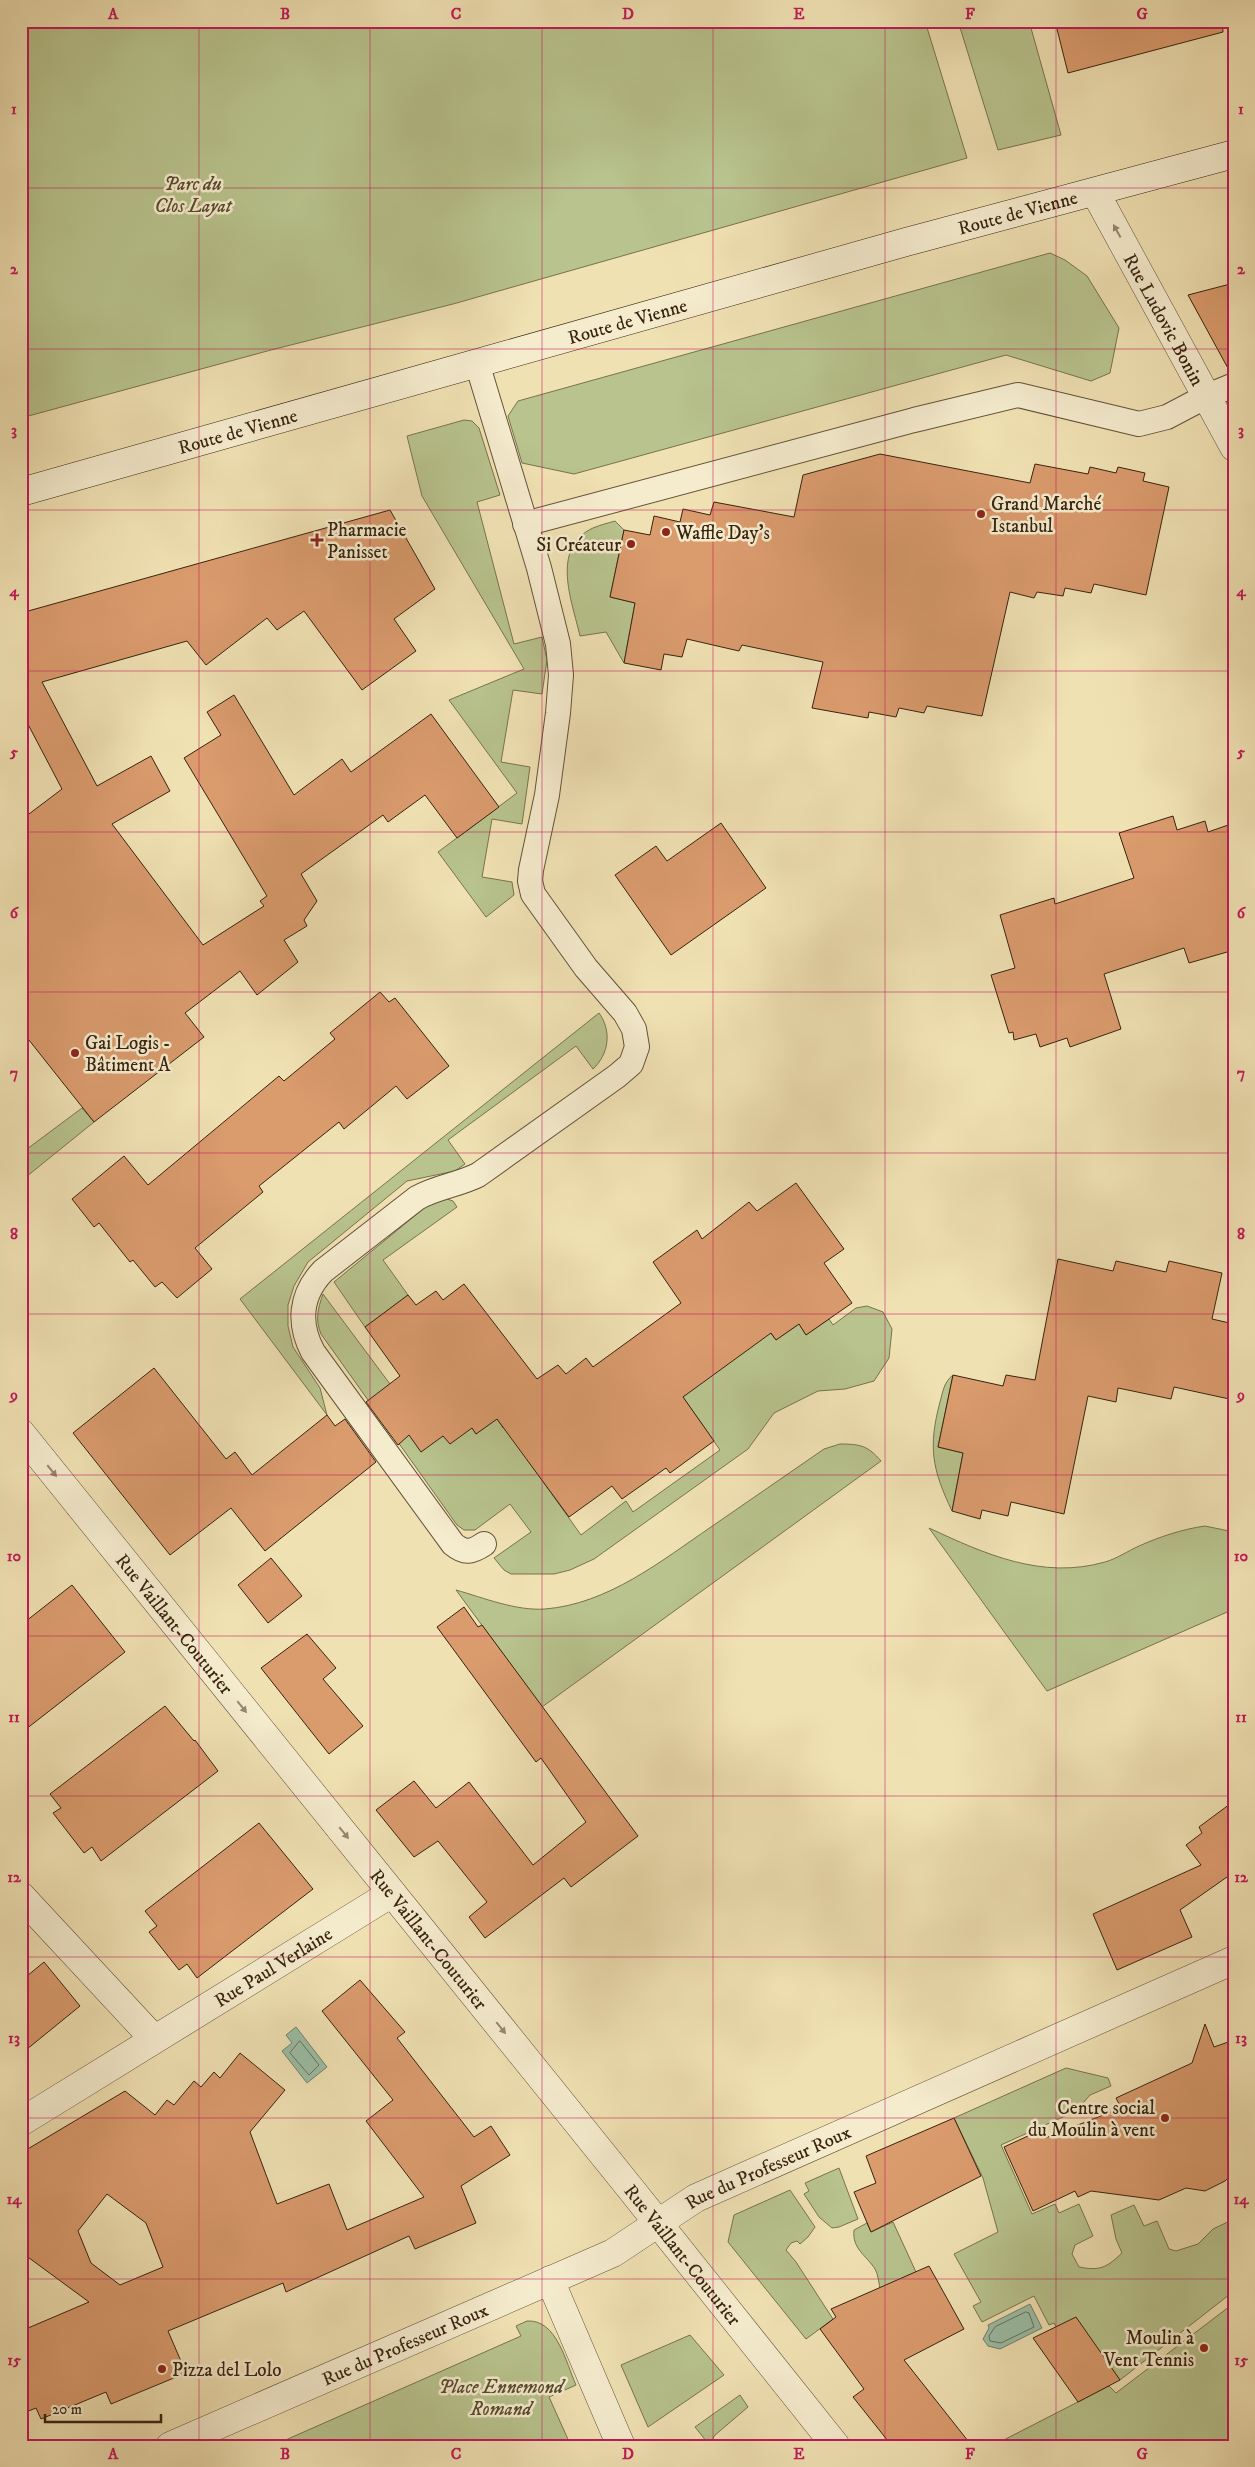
<svg xmlns="http://www.w3.org/2000/svg" width="1255" height="2467" font-family="'IM FELL DW Pica',serif">
  <rect width="100%" height="100%" fill="#f0e1b3"/>
  <filter id="stains"><feTurbulence type="fractalNoise" baseFrequency=".004" numOctaves="4"/><feColorMatrix values="0 0 0 0 .2 0 0 0 0 .09 0 0 0 0 .02 0 0 0 .5 -.17"/></filter>
  <radialGradient id="worn" r=".72"><stop offset=".6" stop-color="#630" stop-opacity="0"/><stop offset="1" stop-color="#630" stop-opacity=".3"/></radialGradient>
  <g fill="#b8c38d" stroke="#78734e">
    <path d="M 21,21 L 925,21 L 967,158 L 453,304 L 271,350 L 21,418 Z"/>
    <path d="M 958,21 L 1029,21 L 1061,135 L 998,150 Z"/>
    <path d="M 1050,253 L 1065,260 L 1087,276 L 1119,328 L 1110,373 L 1091,381 L 1006,355 L 574,474 L 522,463 L 508,416 L 518,401 Z"/>
    <path d="M 464,420 L 472,421 L 479,428 L 500,495 L 477,502 L 514,644 L 542,637 L 547,660 L 542,694 L 513,690 L 501,762 L 530,767 L 522,824 L 492,819 L 482,877 L 512,882 L 514,895 L 486,917 L 438,852 L 517,793 L 449,700 L 524,669 L 422,496 L 407,436 Z"/>
    <path d="M 615,521 L 624,530 L 610,597 L 635,603 L 624,663 L 606,632 L 580,636 C 572,601 550,548 593,528 C 600,525 608,523 615,521 Z"/>
    <path d="M 599,1013 C 612,1031 609,1054 593,1069 L 576,1046 L 448,1140 L 465,1164 L 455,1171 L 407,1181 L 308,1262 L 294,1286 L 288,1305 L 288,1326 L 293,1347 L 320,1388 L 327,1415 L 240,1299 Z"/>
    <path d="M 82,1108 L 94,1122 L 21,1181 L 21,1150 L 23,1152 Z"/>
    <path d="M 447,1199 L 453,1201 L 457,1207 L 383,1260 L 408,1295 L 365,1327 L 334,1282 L 428,1205 Z"/>
    <path d="M 323,1294 L 390,1384 L 443,1436 L 472,1428 L 476,1434 L 497,1419 L 503,1428 L 525,1413 L 529,1462 L 581,1535 L 626,1501 L 633,1512 L 720,1450 L 683,1397 L 765,1326 L 776,1340 L 799,1324 L 806,1335 L 829,1319 L 833,1325 L 856,1308 L 867,1306 L 883,1312 L 892,1329 L 889,1358 L 874,1381 L 845,1389 L 818,1391 L 774,1413 L 748,1449 L 594,1559 L 570,1570 L 554,1574 L 511,1574 L 504,1570 L 494,1558 L 531,1532 L 510,1504 L 475,1530 L 464,1530 L 457,1525 L 321,1334 C 315,1320 318,1308 323,1294 Z"/>
    <path d="M 953,1375 L 938,1447 L 963,1453 L 952,1511 C 932,1469 928,1447 940,1402 C 943,1391 944,1382 953,1375 Z"/>
    <path d="M 840,1444 C 861,1444 868,1446 881,1461 L 542,1707 L 456,1590 C 484,1598 516,1611 545,1609 C 608,1604 661,1561 711,1527 C 749,1501 786,1475 824,1449 Z"/>
    <path d="M 1205,1526 L 1234,1532 L 1234,1609 L 1047,1691 L 929,1528 C 985,1554 1042,1580 1105,1562 C 1116,1559 1128,1551 1139,1546 C 1159,1537 1183,1529 1205,1526 Z"/>
    <path d="M 1066,2068 L 1108,2078 L 1111,2086 L 1090,2095 L 1076,2111 L 1001,2145 L 1032,2214 L 1055,2204 L 1059,2213 L 1079,2204 L 1093,2236 L 1075,2245 L 1072,2254 L 1079,2267 C 1100,2271 1106,2268 1122,2253 L 1116,2239 L 1111,2215 L 1134,2205 L 1144,2226 L 1157,2221 L 1169,2249 L 1176,2251 L 1198,2244 L 1213,2229 L 1234,2219 L 1234,2291 L 1120,2380 L 1076,2318 L 1056,2327 L 1054,2323 L 1049,2325 L 1034,2296 L 982,2322 L 973,2306 L 981,2302 L 954,2254 L 998,2232 L 983,2178 L 954,2118 Z"/>
    <path d="M 839,2168 L 858,2219 L 839,2227 L 832,2228 L 819,2217 L 804,2194 L 809,2191 L 805,2183 Z"/>
    <path d="M 790,2190 L 815,2227 L 808,2237 L 800,2244 L 797,2241 L 791,2243 L 786,2250 L 796,2262 L 833,2319 L 806,2339 L 728,2242 L 734,2215 Z"/>
    <path d="M 893,2222 L 916,2272 L 880,2289 C 879,2283 878,2274 875,2269 C 866,2255 852,2249 854,2230 L 867,2223 L 871,2232 Z"/>
    <path d="M 1234,2303 L 1234,2446 L 992,2446 L 1109,2386 L 1116,2393 Z"/>
    <path d="M 527,2321 C 557,2319 566,2363 576,2385 L 549,2397 L 571,2446 L 272,2446 L 521,2336 L 516,2326 Z"/>
    <path d="M 690,2335 L 724,2375 L 648,2427 L 621,2365 Z"/>
    <path d="M 740,2395 L 748,2407 L 714,2436 L 711,2446 L 702,2446 L 707,2442 L 695,2427 Z"/>
  </g>
  <g fill="#9bbea7" stroke="#73806b">
    <path d="M 296,2027 L 327,2067 L 307,2083 L 282,2051 L 292,2043 L 286,2035 Z"/>
    <path d="M 1030,2304 L 1042,2328 L 1000,2349 L 988,2346 L 983,2339 L 989,2328 L 988,2325 Z"/>
  </g>
  <g fill="none" stroke-linecap="round" stroke-linejoin="round">
    <g stroke="#69705c" stroke-width="1">
      <path d="M 300,2041 L 319,2065 L 309,2075 L 290,2053 Z"/>
      <path d="M 1026,2312 L 1029,2313 L 1034,2327 L 1001,2343 L 990,2341 L 989,2336 L 995,2327 Z"/>
    </g>
  </g>
  <g fill="#da9b6d" stroke="#372310" fill-rule="evenodd">
    <path d="M 1055,21 L 1222,21 L 1223,32 L 1068,73 Z"/>
    <path d="M 1234,283 L 1234,372 L 1230,372 L 1188,295 Z"/>
    <path d="M 880,454 L 1030,483 L 1035,464 L 1088,474 L 1090,467 L 1116,473 L 1118,467 L 1145,473 L 1143,481 L 1169,487 L 1146,595 L 1094,584 L 1091,593 L 1065,588 L 1063,596 L 1037,592 L 1034,598 L 1010,592 L 982,716 L 927,706 L 924,713 L 899,708 L 896,717 L 869,712 L 868,718 L 812,708 L 823,662 L 742,645 L 739,651 L 687,639 L 682,657 L 664,654 L 661,670 L 624,663 L 635,603 L 610,597 L 624,530 L 650,535 L 654,516 L 680,522 L 683,509 L 710,515 L 714,502 L 794,517 L 803,475 Z"/>
    <path d="M 390,510 L 435,589 L 394,619 L 416,651 L 362,690 L 304,611 L 277,630 L 267,618 L 206,665 L 187,641 L 42,682 L 97,786 L 151,756 L 170,791 L 112,824 L 203,945 L 264,906 L 260,901 L 267,896 L 184,758 L 221,735 L 207,712 L 234,695 L 294,795 L 342,759 L 351,772 L 431,714 L 499,807 L 457,838 L 425,795 L 388,822 L 383,815 L 301,874 L 317,901 L 304,920 L 307,926 L 284,940 L 298,962 L 257,995 L 240,971 L 185,1013 L 204,1037 L 94,1122 L 21,1030 L 21,820 L 62,789 L 21,711 L 21,613 Z"/>
    <path d="M 1173,816 L 1177,830 L 1205,821 L 1208,832 L 1234,823 L 1234,950 L 1189,963 L 1184,948 L 1104,974 L 1121,1029 L 1070,1047 L 1067,1038 L 1040,1047 L 1036,1034 L 1014,1040 L 1013,1032 L 1009,1033 L 991,975 L 1015,968 L 1000,915 L 1054,898 L 1055,904 L 1134,878 L 1119,833 Z"/>
    <path d="M 721,823 L 766,888 L 671,955 L 615,875 L 656,846 L 667,861 Z"/>
    <path d="M 380,992 L 389,1002 L 395,998 L 449,1066 L 407,1099 L 396,1086 L 344,1129 L 339,1122 L 259,1186 L 263,1192 L 195,1248 L 212,1269 L 177,1298 L 162,1282 L 155,1287 L 133,1260 L 130,1262 L 99,1223 L 94,1227 L 72,1199 L 124,1156 L 148,1185 L 279,1076 L 284,1081 L 335,1039 L 330,1033 Z"/>
    <path d="M 796,1183 L 844,1249 L 824,1263 L 852,1303 L 806,1335 L 799,1324 L 776,1340 L 771,1333 L 683,1397 L 714,1441 L 670,1473 L 666,1468 L 622,1499 L 612,1486 L 569,1517 L 497,1419 L 476,1434 L 472,1428 L 450,1444 L 443,1436 L 421,1452 L 409,1435 L 398,1445 L 366,1402 L 400,1376 L 365,1327 L 408,1295 L 416,1305 L 436,1291 L 443,1300 L 464,1284 L 537,1379 L 558,1365 L 566,1374 L 586,1358 L 593,1367 L 681,1303 L 653,1262 L 697,1230 L 702,1239 L 749,1202 L 757,1211 Z"/>
    <path d="M 1058,1259 L 1113,1271 L 1116,1261 L 1166,1272 L 1169,1261 L 1222,1273 L 1212,1319 L 1234,1324 L 1234,1400 L 1174,1387 L 1171,1399 L 1118,1388 L 1116,1402 L 1088,1396 L 1064,1514 L 1011,1502 L 1008,1516 L 982,1510 L 980,1519 L 952,1511 L 963,1453 L 938,1447 L 953,1375 L 1003,1386 L 1006,1375 L 1035,1380 Z"/>
    <path d="M 154,1368 L 226,1459 L 235,1452 L 252,1475 L 327,1415 L 335,1426 L 345,1419 L 376,1462 L 265,1551 L 231,1508 L 170,1555 L 73,1433 Z"/>
    <path d="M 271,1558 L 302,1596 L 268,1623 L 238,1585 Z"/>
    <path d="M 72,1585 L 125,1652 L 21,1733 L 21,1625 Z"/>
    <path d="M 464,1607 L 478,1627 L 482,1625 L 638,1836 L 571,1887 L 564,1878 L 485,1938 L 469,1917 L 487,1902 L 438,1841 L 414,1857 L 376,1810 L 414,1781 L 436,1808 L 469,1782 L 533,1865 L 586,1822 L 541,1758 L 536,1762 L 437,1627 Z"/>
    <path d="M 307,1634 L 336,1668 L 323,1679 L 363,1726 L 329,1754 L 261,1668 Z"/>
    <path d="M 165,1706 L 194,1741 L 195,1740 L 218,1771 L 101,1861 L 92,1847 L 84,1853 L 53,1813 L 61,1808 L 50,1794 Z"/>
    <path d="M 1234,1801 L 1234,1888 L 1227,1877 L 1180,1910 L 1192,1937 L 1117,1970 L 1093,1914 L 1201,1865 L 1186,1845 L 1202,1833 L 1199,1827 Z"/>
    <path d="M 259,1823 L 313,1889 L 197,1978 L 187,1964 L 179,1970 L 149,1932 L 157,1926 L 145,1911 Z"/>
    <path d="M 44,1962 L 80,2006 L 21,2054 L 21,1981 Z"/>
    <path d="M 360,1980 L 405,2032 L 397,2038 L 474,2137 L 491,2126 L 510,2155 L 461,2186 L 476,2223 L 415,2249 L 409,2236 L 286,2292 L 283,2283 L 168,2331 L 186,2373 L 111,2404 L 106,2392 L 41,2419 L 36,2408 L 21,2414 L 21,2331 L 89,2302 L 21,2252 L 21,2153 L 125,2091 L 155,2115 L 167,2100 L 174,2105 L 194,2081 L 201,2087 L 214,2072 L 220,2078 L 240,2053 L 285,2090 L 250,2132 L 277,2204 L 329,2184 L 347,2230 L 424,2197 L 366,2121 L 393,2100 L 322,2011 ZM 107,2194 L 146,2223 L 163,2267 L 120,2285 L 91,2263 L 78,2231 Z"/>
    <path d="M 1205,2024 L 1214,2047 L 1234,2040 L 1234,2172 L 1225,2181 L 1205,2191 L 1186,2188 L 1159,2200 L 1091,2191 L 1078,2197 L 1075,2191 L 1033,2211 L 1004,2147 L 1041,2130 L 1045,2138 L 1121,2108 L 1116,2098 L 1192,2063 Z"/>
    <path d="M 954,2118 L 981,2176 L 871,2232 L 854,2192 L 876,2183 L 866,2156 Z"/>
    <path d="M 929,2266 L 964,2329 L 904,2360 L 972,2446 L 892,2446 L 853,2397 L 864,2389 L 820,2329 L 836,2317 L 831,2309 Z"/>
    <path d="M 1076,2317 L 1120,2380 L 1078,2402 L 1033,2338 Z"/>
  </g>
  <g fill="none" stroke-linecap="round" stroke-linejoin="round">
    <defs>
      <g id="service">
        <path d="M 477,363 L 539,568 L 558,644 L 561,675 L 558,713 L 547,795 L 531,870 L 530,881 L 533,894 L 586,968 L 625,1013 L 634,1029 L 637,1047 L 631,1064 L 617,1076 L 478,1175 C 458,1185 436,1187 417,1198 L 323,1271 C 300,1295 298,1324 313,1352 L 453,1544 C 465,1554 472,1552 484,1544"/>
        <path d="M 525,524 L 914,420 L 1018,395 L 1139,424 L 1167,417 L 1205,397 L 1234,385"/>
      </g>
      <g id="minor">
        <path id="s1" d="M 1095,192 L 1234,447"/>
        <path id="s2" d="M 21,1433 L 626,2183 L 836,2446"/>
        <path d="M 21,1896 L 154,2039"/>
        <path id="s3" d="M 21,2122 L 392,1893"/>
        <path d="M 550,2280 L 621,2446"/>
        <path id="s4" d="M 170,2446 L 613,2253 L 696,2198 L 1234,1960"/>
      </g>
      <g id="secondary">
        <path id="s5" d="M 21,492 L 906,242 L 1234,154"/>
      </g>
    </defs>
    <use href="#service" stroke="#655239" stroke-width="26"/>
    <use href="#minor" stroke="#655239" stroke-width="29"/>
    <use href="#secondary" stroke="#372310" stroke-width="29"/>
    <use href="#service" stroke="#f5ecce" stroke-width="24"/>
    <use href="#minor" stroke="#f5ecce" stroke-width="28"/>
    <use href="#secondary" stroke="#f5ecce" stroke-width="28"/>
  </g>
  <defs><path id="oneway-solid" d="M-6-.8H1V-3.2L6.5 0L1 3.2V.8H-6Z" transform="scale(1.25)"/></defs>
  <g fill="#96886f">
    <use href="#oneway-solid" transform="translate(1117 231) rotate(-119)"/>
    <use href="#oneway-solid" transform="translate(52 1471) rotate(51)"/>
    <use href="#oneway-solid" transform="translate(242 1707) rotate(51)"/>
    <use href="#oneway-solid" transform="translate(344 1833) rotate(51)"/>
    <use href="#oneway-solid" transform="translate(501 2028) rotate(51)"/>
  </g>
  <path fill="none" stroke="#c2185b" stroke-width="1" stroke-opacity="0.55" d="M 199,21 L 199,2446M 370,21 L 370,2446M 542,21 L 542,2446M 713,21 L 713,2446M 885,21 L 885,2446M 1056,21 L 1056,2446M 21,188 L 1234,188M 21,349 L 1234,349M 21,510 L 1234,510M 21,671 L 1234,671M 21,832 L 1234,832M 21,992 L 1234,992M 21,1153 L 1234,1153M 21,1314 L 1234,1314M 21,1475 L 1234,1475M 21,1636 L 1234,1636M 21,1796 L 1234,1796M 21,1957 L 1234,1957M 21,2118 L 1234,2118M 21,2279 L 1234,2279"/>
  <g fill="#8f2418" stroke="#f5ecce" stroke-width="2">
    <circle cx="981" cy="514" r="5"/>
    <circle cx="666" cy="532" r="5"/>
    <path d="M314.5 532.5h5v5h5v5h-5v5h-5v-5h-5v-5h5z"/>
    <circle cx="631" cy="544" r="5"/>
    <circle cx="75" cy="1053" r="5"/>
    <circle cx="1165" cy="2118" r="5"/>
    <circle cx="1204" cy="2348" r="5"/>
    <circle cx="162" cy="2369" r="5"/>
  </g>
  <g text-anchor="middle" stroke-width="5" stroke-linejoin="round" paint-order="stroke">
    <g font-size="19" font-style="italic" fill="#574b2f" stroke="#f5ecce">
      <text x="193" y="190">Parc du<tspan x="193" dy="22">Clos Layat</tspan></text>
      <text x="501" y="2393">Place Ennemond<tspan x="501" dy="22">Romand</tspan></text>
    </g>
    <g font-size="19" fill="#372310" stroke="#f5ecce">
      <text dy="7" stroke="none"><textPath href="#s5" startOffset="1035">Route de Vienne</textPath></text>
      <text dy="7" stroke="none"><textPath href="#s1" startOffset="145">Rue Ludovic Bonin</textPath></text>
      <text dy="7" stroke="none"><textPath href="#s5" startOffset="630">Route de Vienne</textPath></text>
      <text dy="7" stroke="none"><textPath href="#s5" startOffset="225">Route de Vienne</textPath></text>
      <text dy="7" stroke="none"><textPath href="#s2" startOffset="245">Rue Vaillant-Couturier</textPath></text>
      <text dy="7" stroke="none"><textPath href="#s2" startOffset="650">Rue Vaillant-Couturier</textPath></text>
      <text dy="7" stroke="none"><textPath href="#s3" startOffset="296">Rue Paul Verlaine</textPath></text>
      <text dy="7" stroke="none"><textPath href="#s4" startOffset="661">Rue du Professeur Roux</textPath></text>
      <text dy="7" stroke="none"><textPath href="#s2" startOffset="1055">Rue Vaillant-Couturier</textPath></text>
      <text dy="7" stroke="none"><textPath href="#s4" startOffset="256">Rue du Professeur Roux</textPath></text>
    </g>
    <g font-size="19" fill="#372310" stroke="#f5ecce" text-anchor="start">
      <text x="991" y="510">Grand Marché<tspan x="991" dy="22">Istanbul</tspan></text>
      <text x="327" y="536">Pharmacie<tspan x="327" dy="22">Panisset</tspan></text>
      <text x="676" y="539">Waffle Day's</text>
      <text x="621" y="551" text-anchor="end">Si Créateur</text>
      <text x="85" y="1049">Gai Logis -<tspan x="85" dy="22">Bâtiment A</tspan></text>
      <text x="1155" y="2114" text-anchor="end">Centre social<tspan x="1155" dy="22">du Moulin à vent</tspan></text>
      <text x="1194" y="2344" text-anchor="end">Moulin à<tspan x="1194" dy="22">Vent Tennis</tspan></text>
      <text x="172" y="2376">Pizza del Lolo</text>
    </g>
  </g>
  <rect width="1255" height="2467" fill="none" stroke="#f0e1b3" stroke-width="55"/>
  <path d="M45 2414v8h116v-8" fill="none" stroke="#372310" stroke-width="2.5"/>
  <text x="52" y="2414" font-size="15" fill="#372310" stroke="#f5ecce" stroke-width="4" paint-order="stroke">20 m</text>
  <rect x="28" y="28" width="1200" height="2412" fill="none" stroke="#c2185b" stroke-width="2"/>
  <g font-size="16" text-anchor="middle" font-weight="bold" fill="#c2185b">
    <text x="113" y="19">A</text>
    <text x="285" y="19">B</text>
    <text x="456" y="19">C</text>
    <text x="628" y="19">D</text>
    <text x="799" y="19">E</text>
    <text x="970" y="19">F</text>
    <text x="1142" y="19">G</text>
    <text x="14" y="114">1</text>
    <text x="1241" y="114">1</text>
    <text x="14" y="274">2</text>
    <text x="1241" y="274">2</text>
    <text x="14" y="435">3</text>
    <text x="1241" y="435">3</text>
    <text x="14" y="596">4</text>
    <text x="1241" y="596">4</text>
    <text x="14" y="757">5</text>
    <text x="1241" y="757">5</text>
    <text x="14" y="918">6</text>
    <text x="1241" y="918">6</text>
    <text x="14" y="1078">7</text>
    <text x="1241" y="1078">7</text>
    <text x="14" y="1239">8</text>
    <text x="1241" y="1239">8</text>
    <text x="14" y="1400">9</text>
    <text x="1241" y="1400">9</text>
    <text x="14" y="1561">10</text>
    <text x="1241" y="1561">10</text>
    <text x="14" y="1722">11</text>
    <text x="1241" y="1722">11</text>
    <text x="14" y="1882">12</text>
    <text x="1241" y="1882">12</text>
    <text x="14" y="2043">13</text>
    <text x="1241" y="2043">13</text>
    <text x="14" y="2204">14</text>
    <text x="1241" y="2204">14</text>
    <text x="14" y="2365">15</text>
    <text x="1241" y="2365">15</text>
    <text x="113" y="2459">A</text>
    <text x="285" y="2459">B</text>
    <text x="456" y="2459">C</text>
    <text x="628" y="2459">D</text>
    <text x="799" y="2459">E</text>
    <text x="970" y="2459">F</text>
    <text x="1142" y="2459">G</text>
  </g>
  <rect width="100%" height="100%" filter="url(#stains)"/>
  <rect width="100%" height="100%" fill="url(#worn)"/>
</svg>
